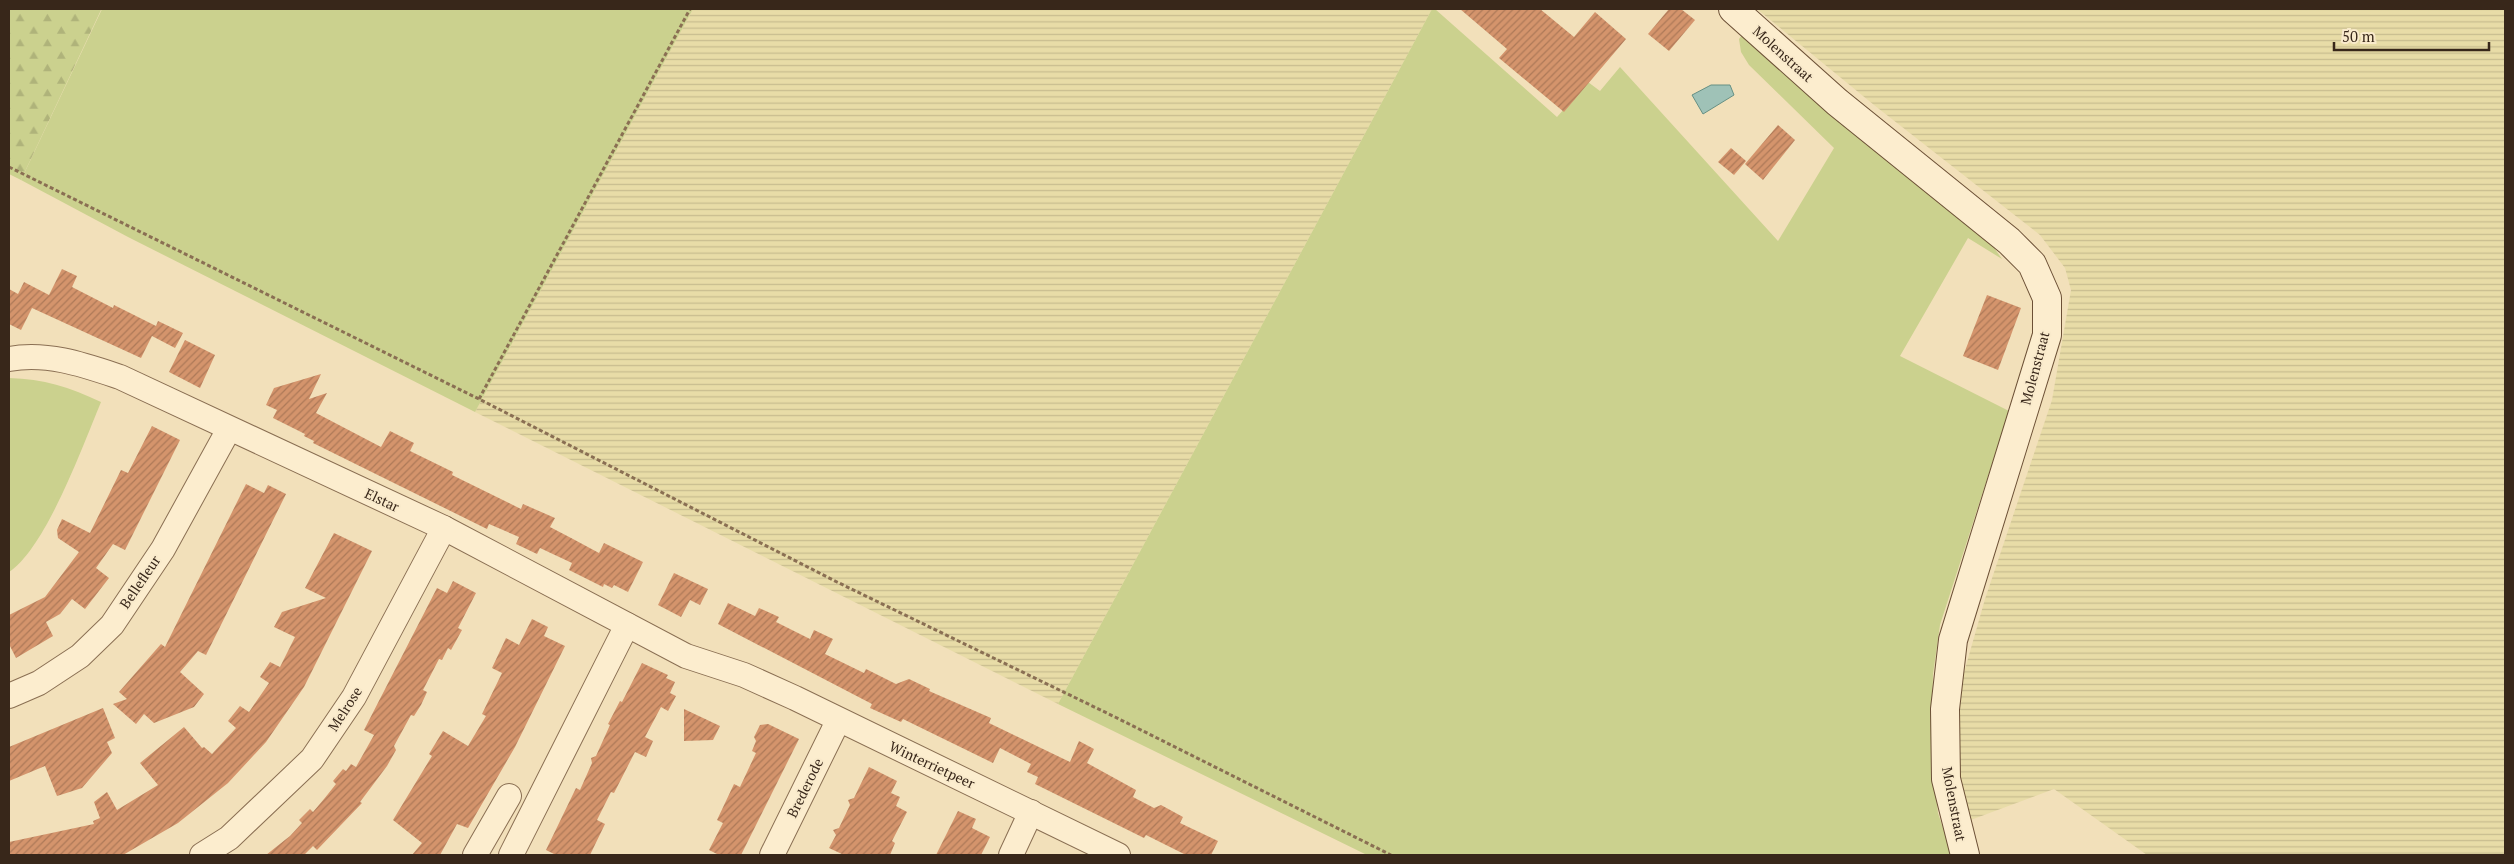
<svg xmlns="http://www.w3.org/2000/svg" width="2514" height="864" font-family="'PT Serif',serif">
  <defs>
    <pattern id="farmland-rules" width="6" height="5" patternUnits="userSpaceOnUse" patternTransform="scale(1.25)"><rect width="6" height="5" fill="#e8dca7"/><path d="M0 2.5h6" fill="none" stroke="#c8bd8f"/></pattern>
    <pattern id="forest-firs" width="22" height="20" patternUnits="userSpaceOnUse" patternTransform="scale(1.25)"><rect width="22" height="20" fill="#cbd18e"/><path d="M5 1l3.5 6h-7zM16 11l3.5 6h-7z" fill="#afb37a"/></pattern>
    <pattern id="building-hatch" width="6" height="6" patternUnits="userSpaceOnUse" patternTransform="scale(1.25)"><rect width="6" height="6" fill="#d4946c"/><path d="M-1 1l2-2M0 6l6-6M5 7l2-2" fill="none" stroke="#ad7958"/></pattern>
  </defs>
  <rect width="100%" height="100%" fill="#f2e0ba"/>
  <g fill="url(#farmland-rules)">
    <path d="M 693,9 L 1432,9 L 1058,704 L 475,412 Z"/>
    <path d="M 1757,9 L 2505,9 L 2505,855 L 2147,855 L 2054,789 L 1968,821 L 1963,808 L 1956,742 L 1963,676 L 1985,599 L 2052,400 L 2071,290 L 2065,268 L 2040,235 L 1874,105 Z"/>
  </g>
  <g fill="#cbd18e">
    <path d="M 102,9 L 693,9 L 475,412 L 128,237 L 21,180 Z"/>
    <path d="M 1432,9 L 1435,9 L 1557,117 L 1588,82 L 1600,91 L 1620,67 L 1778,241 L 1834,148 L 1749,65 L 1741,52 L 1739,39 L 1743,34 L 1990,242 L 2002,259 L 1968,238 L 1900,356 L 2009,411 L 1940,625 L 1933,674 L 1931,752 L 1938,813 L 1952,855 L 1367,855 L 1058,704 Z"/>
    <path d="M 9,378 C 44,379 69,387 101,402 C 83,445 46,548 9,572 Z"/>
  </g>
  <path fill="url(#forest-firs)" d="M 9,9 L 101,10 L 21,180 L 9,174 Z"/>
  <path fill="#9fc2b7" stroke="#669084" d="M 1711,85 L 1730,85 L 1734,95 L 1703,114 L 1692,95 Z"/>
  <g fill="url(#building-hatch)">
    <path d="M 1460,9 L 1540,9 L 1574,37 L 1595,12 L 1626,39 L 1564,112 L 1499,58 L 1507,49 Z"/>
    <path d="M 1669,9 L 1681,9 L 1695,20 L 1669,51 L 1648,34 Z"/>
    <path d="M 1778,125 L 1795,140 L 1763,180 L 1745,164 Z"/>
    <path d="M 1731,148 L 1746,161 L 1734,175 L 1718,162 Z"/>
    <path d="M 62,269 L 77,276 L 72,287 L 113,308 L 114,305 L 156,326 L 158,321 L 183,333 L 175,348 L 152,336 L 141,358 L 32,308 L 21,330 L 9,324 L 9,289 L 18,294 L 24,282 L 49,295 Z"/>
    <path d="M 1987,295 L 2021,308 L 1998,370 L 1963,356 Z"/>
    <path d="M 185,340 L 215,355 L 200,388 L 169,372 Z"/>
    <path d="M 321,374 L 309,399 L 327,393 L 316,413 L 381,447 L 390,431 L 414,443 L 410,451 L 453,472 L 452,475 L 521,509 L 523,504 L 555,518 L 550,527 L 573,539 L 599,553 L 604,543 L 643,562 L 628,592 L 614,585 L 612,588 L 604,584 L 603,587 L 569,570 L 572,563 L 540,548 L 537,554 L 516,544 L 519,537 L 489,524 L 487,529 L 313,443 L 314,441 L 304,436 L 305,434 L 273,418 L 277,410 L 266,405 L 274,388 Z"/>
    <path d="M 152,426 L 180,440 L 125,550 L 113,544 L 96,568 L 109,578 L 85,609 L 72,599 L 60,614 L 46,622 L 53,636 L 16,658 L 9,644 L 9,615 L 45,597 L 79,552 L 58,538 L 57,530 L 62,519 L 90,533 L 121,470 L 128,473 Z"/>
    <path d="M 246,484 L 264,493 L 268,485 L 286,494 L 206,655 L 198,651 L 180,672 L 204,694 L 194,707 L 154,723 L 144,714 L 136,724 L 113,704 L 127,699 L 119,692 L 161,644 L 165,647 Z"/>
    <path d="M 334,533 L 372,551 L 304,687 L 266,742 L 228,783 L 178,823 L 123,855 L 9,855 L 9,842 L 94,824 L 93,821 L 100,818 L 94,802 L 107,792 L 117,810 L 158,785 L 140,763 L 184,727 L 202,748 L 204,747 L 212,754 L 236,728 L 228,721 L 240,706 L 249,712 L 269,683 L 260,677 L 270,662 L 280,667 L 295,637 L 274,627 L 282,612 L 326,598 L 305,588 Z"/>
    <path d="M 674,573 L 708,589 L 700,605 L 690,600 L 681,617 L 658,605 Z"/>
    <path d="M 453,581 L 476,593 L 458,628 L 462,630 L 451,650 L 448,648 L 442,660 L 439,659 L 423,690 L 427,692 L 421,705 L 414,716 L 411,715 L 394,746 L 396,750 L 387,766 L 360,802 L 362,803 L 317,850 L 313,846 L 304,855 L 266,855 L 290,836 L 302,823 L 299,820 L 310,809 L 313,812 L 324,799 L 336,784 L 333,781 L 343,769 L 346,771 L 351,764 L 356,767 L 374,735 L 364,730 L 437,588 L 447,593 Z"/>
    <path d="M 728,603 L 755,616 L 759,608 L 779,617 L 776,622 L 810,639 L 814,630 L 833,639 L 825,654 L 864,673 L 866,669 L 896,684 L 909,679 L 930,689 L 929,691 L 991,718 L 989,723 L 1070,762 L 1079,741 L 1094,749 L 1087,763 L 1136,790 L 1133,797 L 1154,808 L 1161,805 L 1183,817 L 1180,823 L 1218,841 L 1211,855 L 1186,855 L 1146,835 L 1144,838 L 1035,784 L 1038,777 L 1027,772 L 1031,764 L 1000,748 L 993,763 L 903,719 L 901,722 L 870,708 L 872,704 L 718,624 Z"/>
    <path d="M 532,619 L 548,627 L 544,636 L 565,646 L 515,747 L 468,828 L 457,824 L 440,855 L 412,855 L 422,843 L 393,820 L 432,756 L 429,754 L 443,731 L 468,746 L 486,716 L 482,714 L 502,673 L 492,668 L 506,638 L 519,645 Z"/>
    <path d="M 642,663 L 668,675 L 666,678 L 675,682 L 670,693 L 676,696 L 668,711 L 661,707 L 645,737 L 653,741 L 646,757 L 635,752 L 614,793 L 611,792 L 597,820 L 605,824 L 590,855 L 556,855 L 546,850 L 576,788 L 580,790 L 592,763 L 591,758 L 596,756 L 610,725 L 608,724 L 620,701 L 622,702 Z"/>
    <path d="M 103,708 L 115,738 L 107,742 L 112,753 L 82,788 L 57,796 L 45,766 L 9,781 L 9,747 Z"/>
    <path d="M 684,709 L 720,726 L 713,740 L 684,741 Z"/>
    <path d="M 768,724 L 799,739 L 741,855 L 719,855 L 709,850 L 723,823 L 717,820 L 734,784 L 740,787 L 756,753 L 752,751 L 756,741 L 754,737 L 760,725 Z"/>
    <path d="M 869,767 L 897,781 L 891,793 L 900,797 L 896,806 L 907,812 L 892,841 L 895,843 L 890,855 L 844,855 L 829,848 L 836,835 L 833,830 L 839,828 L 850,805 L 848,800 L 854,798 Z"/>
    <path d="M 958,811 L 976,819 L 972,828 L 990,837 L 981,855 L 936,855 Z"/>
  </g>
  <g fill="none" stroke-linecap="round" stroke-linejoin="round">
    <defs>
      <g id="street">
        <path d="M 9,359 C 48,352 84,365 120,377 L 444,528 L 686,656 L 744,675 L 795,698 L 1118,855"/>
        <path d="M 9,696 L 39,683 L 80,656 L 112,625 L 163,549 L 229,429"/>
        <path d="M 202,855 L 229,838 L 312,759 L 354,697 L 444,528"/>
        <path d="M 475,855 L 509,796"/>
        <path d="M 511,855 L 627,625"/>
        <path d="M 772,855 L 838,721"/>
        <path d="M 1011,855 L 1031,812"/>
      </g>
      <path id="secondary" d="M 1733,9 L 1837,102 L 2009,241 L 2032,264 L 2047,298 L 2047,335 L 1953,640 L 1945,709 L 1946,779 L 1965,855"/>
    </defs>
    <use href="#street" stroke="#8a6f53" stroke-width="26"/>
    <use href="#secondary" stroke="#6c5036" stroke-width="30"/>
    <g stroke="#8a6f53" stroke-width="3" stroke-dasharray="4 2.5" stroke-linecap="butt">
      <path d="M 9,167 L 479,399 L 837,582 L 1115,717 L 1391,855"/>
      <path d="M 479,399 L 690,9"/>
    </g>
    <use href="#street" stroke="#fcedce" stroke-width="24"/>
    <use href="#secondary" stroke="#fcedce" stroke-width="28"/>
  </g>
  <g text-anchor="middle" stroke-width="4" stroke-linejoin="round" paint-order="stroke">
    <g font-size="14" fill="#38271a" stroke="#f9eacb">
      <text transform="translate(1783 54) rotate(42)" y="5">Molenstraat</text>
      <text transform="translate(2035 368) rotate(-75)" y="5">Molenstraat</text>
      <text transform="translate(382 500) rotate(25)" y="5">Elstar</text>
      <text transform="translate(140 582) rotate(-56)" y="5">Bellefleur</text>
      <text transform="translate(345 709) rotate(-57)" y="5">Melrose</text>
      <text transform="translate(932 765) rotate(25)" y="5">Winterrietpeer</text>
      <text transform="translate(805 788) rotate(-64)" y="5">Brederode</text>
      <text transform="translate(1954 804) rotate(79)" y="5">Molenstraat</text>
    </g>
  </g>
  <rect width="2514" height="864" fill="none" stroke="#38271a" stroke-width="20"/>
  <path d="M2334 42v8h155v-8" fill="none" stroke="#38271a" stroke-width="2.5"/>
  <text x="2342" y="42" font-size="15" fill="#38271a" stroke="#f9eacb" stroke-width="4" paint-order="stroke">50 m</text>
</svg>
